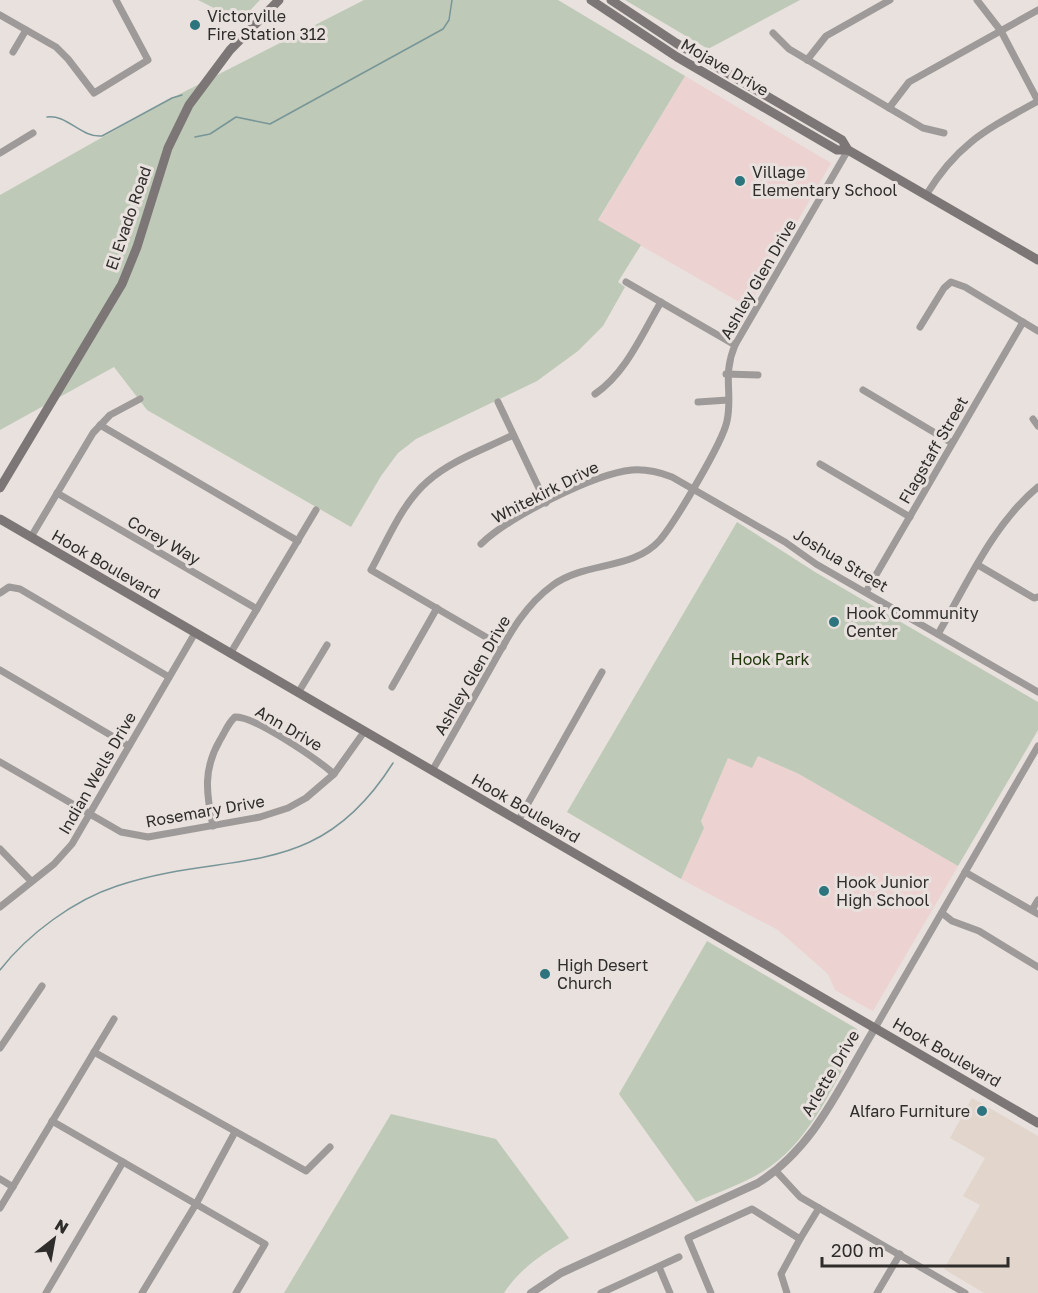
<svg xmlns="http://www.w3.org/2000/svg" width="1038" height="1293" font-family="'Golos Text',sans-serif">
  <rect width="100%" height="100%" fill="#e8e1dd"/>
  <path fill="#e2d6cc" d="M 972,1098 L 1038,1136 L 1038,1293 L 984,1293 L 944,1269 L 980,1205 L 963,1196 L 985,1158 L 950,1138 Z"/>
  <g fill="#ecd2d1">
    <path d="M 685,76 L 831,163 L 748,307 L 598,221 Z"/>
    <path d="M 758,756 L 799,774 L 958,866 L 873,1011 L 835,990 L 828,974 L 778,930 L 681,879 L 704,828 L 701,821 L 728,758 Z"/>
  </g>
  <g fill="#becab7">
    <path d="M 198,0 L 260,0 L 240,21 Z"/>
    <path d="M 364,0 L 558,0 L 685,76 L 598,220 L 641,245 L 618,282 L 625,287 L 603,326 L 578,351 L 537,381 L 416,439 L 398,453 L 381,476 L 351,527 L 147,410 L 114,367 L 0,430 L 0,195 L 172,98 Z"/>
    <path d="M 625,0 L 800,0 L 708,49 Z"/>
    <path d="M 737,522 L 815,572 L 1038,702 L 1038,730 L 958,866 L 799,774 L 758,756 L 752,768 L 728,758 L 701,821 L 704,828 L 681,879 L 567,812 Z"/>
    <path d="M 707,941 L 857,1029 L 858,1041 C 834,1083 812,1137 771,1166 C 749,1182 721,1191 696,1202 L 619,1094 Z"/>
    <path d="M 391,1114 L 496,1139 L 569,1238 C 543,1254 521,1267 504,1293 L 284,1293 Z"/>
  </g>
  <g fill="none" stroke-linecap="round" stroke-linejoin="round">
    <g stroke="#789598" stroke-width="1.5">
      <path d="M 47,117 C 67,114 81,138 102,136 L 172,98 L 182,95"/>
      <path d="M 195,137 L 210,134 L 236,117 L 270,124 L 443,29 L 449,20 L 452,0"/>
      <path d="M 0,970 C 28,934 74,900 117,886 C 231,848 316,885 393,763"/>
    </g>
    <g stroke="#9e9a99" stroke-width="7">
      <path d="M 977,0 L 1001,31 L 1038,101"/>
      <path d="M 0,15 L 56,47 L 68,59 L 94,93 L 148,60 L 116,0"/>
      <path d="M 773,33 L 789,49 L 923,128 L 944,133"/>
      <path d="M 13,52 L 26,30"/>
      <path d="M 807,60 L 826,36 L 890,0"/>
      <path d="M 889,108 L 909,82 L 1038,10"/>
      <path d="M 0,153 L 33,133"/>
      <path d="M 926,195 C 958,143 986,130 1038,101"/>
      <path d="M 626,282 L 735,345"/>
      <path d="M 920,327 L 944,288 L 951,282 L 965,287 L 1038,331"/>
      <path d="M 726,374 L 758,375"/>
      <path d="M 863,390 L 952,443"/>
      <path d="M 595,394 C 626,373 642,334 661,302"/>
      <path d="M 498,402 L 546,503"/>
      <path d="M 698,402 L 728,400"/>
      <path d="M 1033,419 L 1038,426"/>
      <path d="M 100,425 L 298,541"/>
      <path d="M 820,464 L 910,517"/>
      <path d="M 57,493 L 257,609"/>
      <path d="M 31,537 L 93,433 L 110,415 L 140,399"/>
      <path d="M 481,544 C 509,517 593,474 632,470 C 646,469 659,472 672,477 L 785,542 L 816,564 L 1038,692"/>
      <path d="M 978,565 L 1034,598 L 1038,597"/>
      <path d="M 866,592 L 1023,322"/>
      <path d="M 0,593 L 9,587 L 20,589 L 169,677"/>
      <path d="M 938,634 C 967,584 993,524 1038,487"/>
      <path d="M 503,647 L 371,570 C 387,541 402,503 428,481 C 452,460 485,449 513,435"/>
      <path d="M 230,654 L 316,510"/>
      <path d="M 0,670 L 129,746"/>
      <path d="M 392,687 L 437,608"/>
      <path d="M 298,693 L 327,645"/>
      <path d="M 0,762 L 121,832 L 148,837 L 260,817 L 288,808 L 306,798 L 334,774 L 364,732"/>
      <path d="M 432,771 C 450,740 468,708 486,676 C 505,643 521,608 553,585 C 586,561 632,571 660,540 C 675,522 723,442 727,421 C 733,393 722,376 735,345 L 848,150"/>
      <path d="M 518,821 L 602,672"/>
      <path d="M 213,826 C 206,793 203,769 220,740 C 225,732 228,723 235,717 C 255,716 318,760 334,774"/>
      <path d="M 0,849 L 31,881"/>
      <path d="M 965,872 L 1038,914"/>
      <path d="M 0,907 L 54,864 L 72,844 L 195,633"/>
      <path d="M 1032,910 L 1038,900"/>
      <path d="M 942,913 L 952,921 L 979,931 L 1038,967"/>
      <path d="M 875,1028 L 1038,746"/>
      <path d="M 0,1048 L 42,986"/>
      <path d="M 94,1052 L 306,1171 L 330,1147"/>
      <path d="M 52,1121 L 265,1244 L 236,1293"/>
      <path d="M 776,1171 L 800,1197 L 965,1293"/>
      <path d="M 0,1179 L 13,1187"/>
      <path d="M 0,1208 L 114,1019"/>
      <path d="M 659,1267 L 670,1293"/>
      <path d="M 46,1293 L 123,1162"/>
      <path d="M 142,1293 L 196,1204 L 235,1132"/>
      <path d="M 601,1293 L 679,1257"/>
      <path d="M 711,1293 L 688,1238 L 752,1209 L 800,1239 L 819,1208"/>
      <path d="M 787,1293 L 781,1274 L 800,1239"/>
      <path d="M 877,1293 L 900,1254"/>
    </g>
    <path stroke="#9e9a99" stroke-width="8" d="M 531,1293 L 561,1273 L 758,1183 C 816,1146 840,1085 875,1028"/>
    <g stroke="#7c7776" stroke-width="9">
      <path d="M 591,0 L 677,57 L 837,150 L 848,150"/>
      <path d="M 611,0 L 676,43 L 842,140 L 848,150 L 1038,260"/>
      <path d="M 0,488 L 122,284 L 137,247 L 168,148 L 189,105 L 230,50 L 279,0"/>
      <path d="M 0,519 L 1038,1123"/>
    </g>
  </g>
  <g fill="#2c747e" stroke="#e8e1dd" stroke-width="2">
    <circle cx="195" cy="25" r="6"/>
    <circle cx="740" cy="181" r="6"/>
    <circle cx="834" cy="622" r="6"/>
    <circle cx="824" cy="891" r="6"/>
    <circle cx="545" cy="974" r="6"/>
    <circle cx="982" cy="1111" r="6"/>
  </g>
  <g text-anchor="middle" stroke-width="6" stroke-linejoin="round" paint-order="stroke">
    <g font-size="16" fill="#2f2d2b" stroke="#e8e1dd" text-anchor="start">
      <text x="207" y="22">Victorville<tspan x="207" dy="18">Fire Station 312</tspan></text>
      <text x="752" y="178">Village<tspan x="752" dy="18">Elementary School</tspan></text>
      <text x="846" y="619">Hook Community<tspan x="846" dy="18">Center</tspan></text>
      <text x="836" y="888">Hook Junior<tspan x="836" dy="18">High School</tspan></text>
      <text x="557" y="971">High Desert<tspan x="557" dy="18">Church</tspan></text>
      <text x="970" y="1117" text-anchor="end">Alfaro Furniture</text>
    </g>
    <g font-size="16" fill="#2f2d2b" stroke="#e8e1dd">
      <text transform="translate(725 67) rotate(30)" y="6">Mojave Drive</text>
      <text transform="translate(128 218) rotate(-71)" y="6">El Evado Road</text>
      <text transform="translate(758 279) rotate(-60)" y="6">Ashley Glen Drive</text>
      <text transform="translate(933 450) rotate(-60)" y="6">Flagstaff Street</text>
      <text transform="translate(545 492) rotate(-27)" y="6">Whitekirk Drive</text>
      <text transform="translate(164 540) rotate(30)" y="6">Corey Way</text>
      <text transform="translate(841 560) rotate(31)" y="6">Joshua Street</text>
      <text transform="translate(106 564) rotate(30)" y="6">Hook Boulevard</text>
      <text transform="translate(472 675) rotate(-60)" y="6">Ashley Glen Drive</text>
      <text transform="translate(289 728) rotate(30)" y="6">Ann Drive</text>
      <text transform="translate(97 773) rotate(-60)" y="6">Indian Wells Drive</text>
      <text transform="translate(526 808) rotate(30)" y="6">Hook Boulevard</text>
      <text transform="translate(205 811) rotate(-10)" y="6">Rosemary Drive</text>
      <text transform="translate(947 1052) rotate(30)" y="6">Hook Boulevard</text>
      <text transform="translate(830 1073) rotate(-59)" y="6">Arlette Drive</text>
    </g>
    <g font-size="16" fill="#1c3507" stroke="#e8e1dd">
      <text x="770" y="665">Hook Park</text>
    </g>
  </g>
  <g transform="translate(54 1239) rotate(31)" stroke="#e8e1dd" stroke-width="4.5" paint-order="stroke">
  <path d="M0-4.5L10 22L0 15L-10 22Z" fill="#2f2d2b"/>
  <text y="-9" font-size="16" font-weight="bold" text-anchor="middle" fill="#2f2d2b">N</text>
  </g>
  <path d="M822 1257v9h186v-9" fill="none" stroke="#2f2d2b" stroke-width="3"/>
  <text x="831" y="1257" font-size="18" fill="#2f2d2b" stroke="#e8e1dd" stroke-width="4.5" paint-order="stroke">200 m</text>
</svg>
